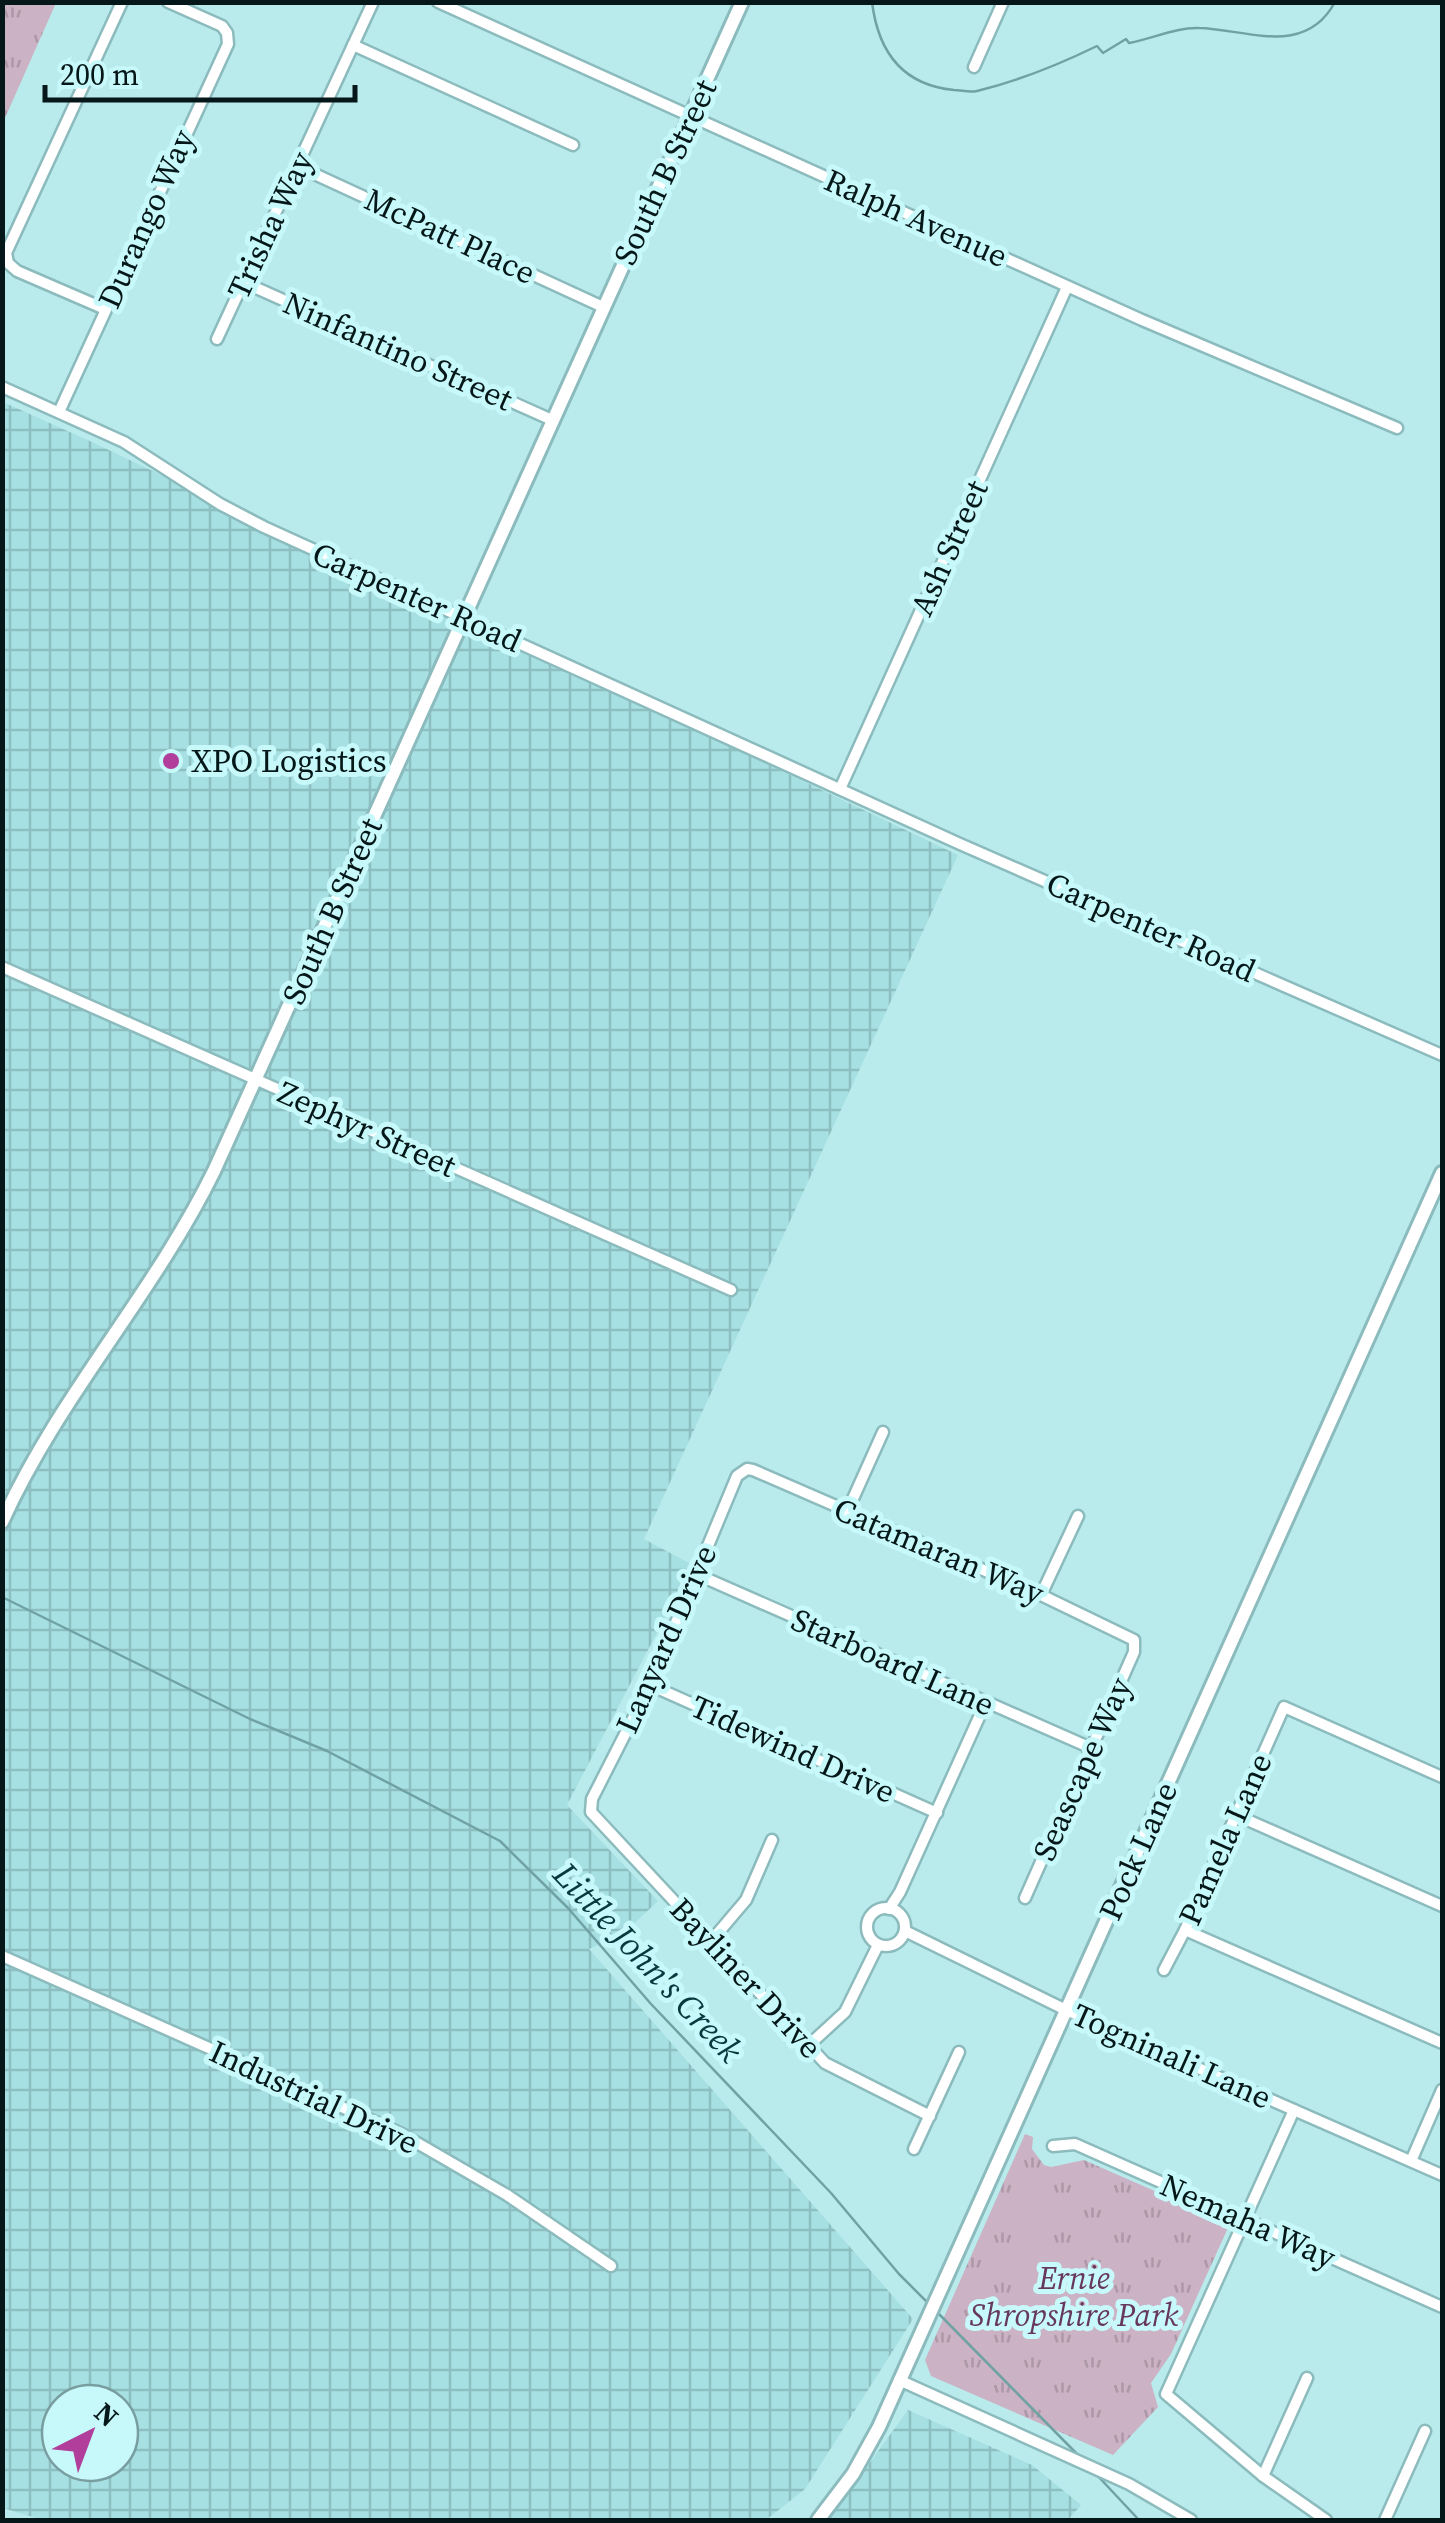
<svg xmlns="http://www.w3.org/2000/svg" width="1445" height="2523" font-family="'Source Serif 4',serif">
  <defs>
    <pattern id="industrial-grid" width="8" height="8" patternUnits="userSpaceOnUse" patternTransform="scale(2.5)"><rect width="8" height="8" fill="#a6e0e2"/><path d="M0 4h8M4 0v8" fill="none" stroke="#8dbfc1"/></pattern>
    <pattern id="grass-tufts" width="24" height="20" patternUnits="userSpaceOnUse" patternTransform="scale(2.5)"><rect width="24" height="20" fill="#cbb2c4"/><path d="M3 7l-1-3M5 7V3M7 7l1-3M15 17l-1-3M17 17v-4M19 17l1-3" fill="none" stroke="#ad98a8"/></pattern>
  </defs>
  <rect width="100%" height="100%" fill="#baebec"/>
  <g fill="url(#industrial-grid)" fill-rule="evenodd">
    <path d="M 3,402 L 92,442 L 958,855 L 644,1539 L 689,1563 L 673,1602 L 567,1805 L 658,1901 L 623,1934 L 589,1949 L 913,2319 L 805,2489 L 766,2520 L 42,2520 L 3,2508 ZM 60,2403 L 120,2403 L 120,2463 L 60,2463 Z"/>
    <path d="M 908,2410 L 1032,2465 L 1081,2505 L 1068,2520 L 828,2520 Z"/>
  </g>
  <g fill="url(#grass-tufts)">
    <path d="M 2,3 L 56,3 L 5,118 L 2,117 Z"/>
    <path d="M 1025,2134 L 1033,2137 L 1032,2149 L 1044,2165 L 1051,2167 L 1084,2160 L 1223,2221 L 1227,2230 L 1171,2354 L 1151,2383 L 1158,2407 L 1113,2455 L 931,2376 L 925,2360 Z"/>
  </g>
  <g fill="#cbb2c4">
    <path d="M 1042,2183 L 1062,2203 L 1024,2243 L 1003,2224 Z"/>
    <path d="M 1043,2233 L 1062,2251 L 1033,2282 L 1014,2264 Z"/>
  </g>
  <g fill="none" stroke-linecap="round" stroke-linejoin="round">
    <g stroke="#70a2a4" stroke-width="2.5">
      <path d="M 872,2 C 878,51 902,85 954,90 C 961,90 970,93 977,91 C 1018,81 1058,65 1097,46 L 1103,53 L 1126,39 L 1129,43 C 1151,39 1178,27 1199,28 C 1246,29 1305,58 1335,2"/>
      <path d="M 2,1597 L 250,1719 L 327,1751 L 500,1841 L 568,1908 L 651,2004 L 831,2193 L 899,2274 L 929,2304"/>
      <path d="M 938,2313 L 1080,2457"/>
      <path d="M 1096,2474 L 1139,2520"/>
    </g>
    <defs>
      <g id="minor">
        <path d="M 438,2 L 1142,320 L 1397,428"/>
        <path d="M 353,45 L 573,145"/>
        <path d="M 974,67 L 1003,2"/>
        <path d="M 297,166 L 603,307"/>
        <path d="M 243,282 L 552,420"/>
        <path d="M 105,309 L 17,271 L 8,263 L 6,253 L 122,2"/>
        <path d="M 217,339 L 373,2"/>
        <path d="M 2,387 L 124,442 L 220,504 L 264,527 L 960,844 L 1442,1055"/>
        <path d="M 59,412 L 228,44 L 227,33 L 222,26 L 168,2"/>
        <path d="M 840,789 L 1067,287"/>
        <path d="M 2,967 L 731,1290"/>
        <path d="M 847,1512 L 883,1432"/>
        <path d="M 696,1574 L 1091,1748"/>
        <path d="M 1041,1595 L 1078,1516"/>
        <path d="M 650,1685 L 937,1813"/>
        <path d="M 1236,1815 L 1442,1906"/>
        <circle cx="886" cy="1927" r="19"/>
        <path d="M 889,1909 L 900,1892 L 985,1704"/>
        <path d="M 1185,1930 L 1442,2043"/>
        <path d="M 905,1931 L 1066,2010 L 1442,2175"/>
        <path d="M 712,1940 L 746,1900 L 772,1840"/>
        <path d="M 2,1956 L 400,2133 L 507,2195 L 611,2266"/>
        <path d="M 1164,1970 L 1185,1930 L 1284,1707 L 1442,1777"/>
        <path d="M 809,2045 L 845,2012 L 878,1945"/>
        <path d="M 1294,2110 L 1166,2394 L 1263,2476 L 1326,2520"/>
        <path d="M 930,2116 L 825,2063 L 591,1812 L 592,1799 L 650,1685 L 737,1476 L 747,1469 L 753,1470 L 1041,1595 L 1134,1640 L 1134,1652 L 1025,1898"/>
        <path d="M 1053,2146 L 1075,2144 L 1442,2307"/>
        <path d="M 914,2149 L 959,2052"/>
        <path d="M 1411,2161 L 1442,2090"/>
        <path d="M 899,2380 L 1129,2484 L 1191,2520"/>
        <path d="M 1263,2476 L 1307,2378"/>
        <path d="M 1385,2520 L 1425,2431"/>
      </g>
      <g id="tertiary">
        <path d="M 2,1522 C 59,1396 153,1295 214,1171 L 742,2"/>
        <path d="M 818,2520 L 853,2474 L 879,2427 L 1442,1173"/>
      </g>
    </defs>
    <use href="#minor" stroke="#8cbbbd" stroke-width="15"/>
    <use href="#tertiary" stroke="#8cbbbd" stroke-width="18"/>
    <use href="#minor" stroke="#fff" stroke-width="10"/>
    <use href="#tertiary" stroke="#fff" stroke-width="12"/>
  </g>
  <circle fill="#b03e9a" stroke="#c7f8fa" stroke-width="4" cx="171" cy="761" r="10"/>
  <g text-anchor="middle" stroke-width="10" stroke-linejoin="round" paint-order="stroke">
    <g font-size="32" fill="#051718" stroke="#c7f8fa">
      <text transform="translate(665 172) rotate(-65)" y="11">South B Street</text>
      <text transform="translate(916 218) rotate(24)" y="11">Ralph Avenue</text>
      <text transform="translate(146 219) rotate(-66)" y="11">Durango Way</text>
      <text transform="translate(270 225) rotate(-65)" y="11">Trisha Way</text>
      <text transform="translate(450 236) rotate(25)" y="11">McPatt Place</text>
      <text transform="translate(398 351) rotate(24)" y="11">Ninfantino Street</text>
      <text transform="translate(949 548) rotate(-66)" y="11">Ash Street</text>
      <text transform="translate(417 597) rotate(24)" y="11">Carpenter Road</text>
      <text transform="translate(332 911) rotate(-66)" y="11">South B Street</text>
      <text transform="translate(1151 927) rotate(24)" y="11">Carpenter Road</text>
      <text transform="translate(367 1129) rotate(24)" y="11">Zephyr Street</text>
      <text transform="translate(939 1551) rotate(23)" y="11">Catamaran Way</text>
      <text transform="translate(666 1639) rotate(-66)" y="11">Lanyard Drive</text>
      <text transform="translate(893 1662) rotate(24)" y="11">Starboard Lane</text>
      <text transform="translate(793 1749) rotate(24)" y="11">Tidewind Drive</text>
      <text transform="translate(1082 1769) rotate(-66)" y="11">Seascape Way</text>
      <text transform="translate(1225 1839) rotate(-66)" y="11">Pamela Lane</text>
      <text transform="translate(1138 1851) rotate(-66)" y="11">Pock Lane</text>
      <text transform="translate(746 1978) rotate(47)" y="11">Bayliner Drive</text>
      <text transform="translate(1172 2056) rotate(24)" y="11">Togninali Lane</text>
      <text transform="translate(314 2097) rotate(25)" y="11">Industrial Drive</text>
      <text transform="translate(1248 2221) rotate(24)" y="11">Nemaha Way</text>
    </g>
    <g font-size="32" fill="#051718" stroke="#c7f8fa" text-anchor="start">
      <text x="191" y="772">XPO Logistics</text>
    </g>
    <g font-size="32" font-style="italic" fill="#66385b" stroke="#c7f8fa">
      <text x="1074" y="2289">Ernie<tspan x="1074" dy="37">Shropshire Park</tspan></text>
    </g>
    <g font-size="35" font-style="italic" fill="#073a3c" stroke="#c7f8fa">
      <text transform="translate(648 1962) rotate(47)" y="12">Little John's Creek</text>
    </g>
  </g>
  <rect width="1445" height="2523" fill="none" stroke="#051718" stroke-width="10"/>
  <g transform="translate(90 2433) rotate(42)"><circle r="48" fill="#c7f8fa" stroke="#799ea0" stroke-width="2.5"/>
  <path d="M0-8L18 38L0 25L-18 38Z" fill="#b03e9a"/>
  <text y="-15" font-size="28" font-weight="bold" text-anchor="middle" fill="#051718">N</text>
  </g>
  <path d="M45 85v15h310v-15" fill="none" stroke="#051718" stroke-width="5"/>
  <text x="60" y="85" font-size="30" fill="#051718" stroke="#c7f8fa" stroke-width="8" paint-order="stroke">200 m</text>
</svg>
